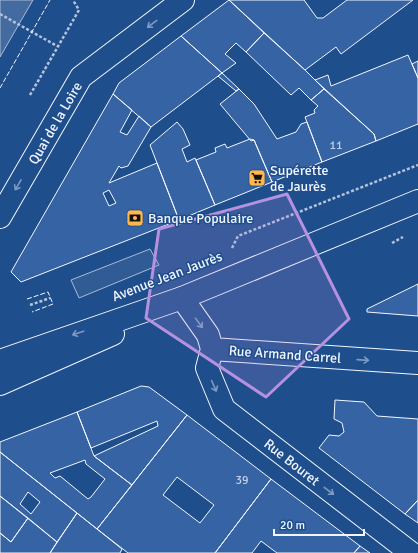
<svg xmlns="http://www.w3.org/2000/svg" width="418" height="553" font-family="Signika,sans-serif">
<style>
.green{fill:#305b95;stroke:#a8bbd7}
.water{fill:#446ba0;stroke:#a8bbd7}
.building{fill:#3563a3;stroke:#f2f6ff;fill-rule:evenodd}
.lines{fill:none;stroke-linecap:round;stroke-linejoin:round}
.street-casing{stroke:#f2f6ff;stroke-width:24}
.primary-casing{stroke:#f2f6ff;stroke-width:24}
.path{stroke:#b3c4dc;stroke-width:2.5;stroke-dasharray:3 2;stroke-linecap:butt}
.street{stroke:#1f4e8c;stroke-width:22}
.primary{stroke:#1f4e8c;stroke-width:22}
.fence{stroke:#f2f6ff;stroke-width:1;stroke-dasharray:5 2;stroke-linecap:butt}
.oneway{stroke:#7e9ac0}
.marked{fill:#b691df;fill-opacity:0.2;stroke:#b691df;stroke-width:3;stroke-linejoin:round}
.labels{text-anchor:middle;stroke-width:3;stroke-linejoin:round;paint-order:stroke}
.number-label{font-size:12px;fill:#c3d1e8}
.street-label{font-size:14px;fill:#f2f6ff;stroke:#1f4e8c}
.poi-label{font-size:14px;fill:#f2f6ff;stroke:#1f4e8c;text-anchor:start}
</style>
<rect width="100%" height="100%" fill="#1f4e8c"/>
<path class="green" d="M150,249L159,265L79,298L71,280Z"/>
<path class="water" d="M0,0H33L0,57Z"/>
<path class="building" d="M229,0H304L317,18H323L347,0H413L341,54L336,47L305,70Z
M229,0L264,33L246,52L236,43L225,54L236,63L222,73L181,36Z
M264,33L305,70L324,89L311,100L299,88L291,95L246,52Z
M181,36L222,73L151,127L113,94L119,83Z
M408,55L418,78V124L376,141L374,134L315,80L328,75L331,86Z
M418,61V78L412,64Z
M222,73L239,89L236,91L218,76Z
M239,89L254,104L277,139L296,132L301,124L307,122L322,162L272,182L254,140L251,141L220,104Z
M324,89L374,134L376,141L322,162L305,117L315,113L314,110L318,106L311,100Z
M113,94L132,110L120,132L127,135L139,116L151,127L128,166L121,168L119,166L109,183L157,163L179,220L21,282L11,272ZM109,190L116,203L109,206L103,193Z
M177,122L183,129L190,145L182,149L187,162L195,158L215,205L179,220L150,145Z
M250,139L254,140L272,182L215,205L196,160L216,152L215,148L225,144L227,148Z
M418,284V316L367,312V309Z
M141,386L149,387L187,415L132,485L94,456L158,426L157,421L91,448L77,412Z
M335,400L364,402L377,416L418,419V500L405,514L319,448L329,435L339,436L344,432L342,423L334,419Z
M77,412L94,456L132,485L97,529L0,452V442ZM85,460L86,464L105,479L91,497L88,499L60,476L55,478L50,473Z
M187,415L271,479L215,553H128L97,529ZM177,477L214,505L200,523L163,495Z
M0,452L77,513L57,542L0,496ZM28,492L40,502L31,514L20,504Z
M271,479L360,546L354,553H277L261,541L252,553H215Z
M0,496L28,518L11,542L0,533Z
M418,500V523L405,514Z
M77,513L122,549L120,553H50Z
M28,518L57,542L50,553H0V533L11,542Z
M360,546L370,553H354Z"/>
<g class="lines">
<g class="street-casing">
<path id="street" d="M0,217L81,77L183,0
M182,298L208,335L212,349
M212,349L207,368L224,409L411,553
M212,349L418,363"/>
</g>
<g class="primary-casing">
<path id="primary" d="M0,361L182,298L418,201
M0,384L113,334"/>
</g>
<path class="path" d="M0,14L57,46
M30,95L79,10L73,0
M392,243L403,237
M232,248L238,236L418,165
M30,305L50,298"/>
<use href="#street" class="street"/>
<use href="#primary" class="primary"/>
<path class="fence" d="M0,88L50,0
M27,299L48,292L53,304L32,312"/>
</g>
<defs><path id="oneway-shaft" d="M-6 0H5M1.5-3L5.5 0L1.5 3" fill="none" stroke-width="1.6" stroke-linecap="round" stroke-linejoin="round"/></defs>
<g class="oneway">
<use href="#oneway-shaft" transform="translate(152 24) rotate(143)"/>
<use href="#oneway-shaft" transform="translate(18 185) rotate(120)"/>
<use href="#oneway-shaft" transform="translate(199 323) rotate(54)"/>
<use href="#oneway-shaft" transform="translate(78 333) rotate(162)"/>
<use href="#oneway-shaft" transform="translate(363 360) rotate(4)"/>
<use href="#oneway-shaft" transform="translate(214 386) rotate(66)"/>
<use href="#oneway-shaft" transform="translate(329 491) rotate(37)"/>
</g>
<path class="marked" d="M287,194L349,319L266,397L146,318L159,229Z"/>
<defs>
<g id="supermarket-square" transform="scale(0.9)"><rect x="-9" y="-9" width="18" height="18" rx="4" fill="#ffb74d" stroke="#1f4e8c"/><path d="M-6-5.5h2.5l.6 2H6L4.5 2H-2.5L-4.4-4H-6ZM-1.5 3.2a1.3 1.3 0 1 0 .1 0ZM3 3.2a1.3 1.3 0 1 0 .1 0Z" fill="#111"/></g>
<g id="bank-square" transform="scale(0.9)"><rect x="-9" y="-9" width="18" height="18" rx="4" fill="#ffb74d" stroke="#1f4e8c"/><path d="M-6-4H6V4H-6ZM0-2.3a2.3 2.3 0 1 0 0 4.6a2.3 2.3 0 1 0 0-4.6Z" fill="#111"/></g>
</defs>
<g fill-rule="evenodd">
<use href="#supermarket-square" x="257" y="178"/>
<use href="#bank-square" x="135" y="218"/>
</g>
<g class="labels">
<g class="number-label">
<text x="336" y="149">11</text>
<text x="242" y="484">39</text>
</g>
<g class="street-label">
<text transform="translate(55 123) rotate(-60)" y="5">Quai de la Loire</text>
<text transform="translate(167 276) rotate(-21)" y="5">Avenue Jean Jaurès</text>
<text transform="translate(285 354) rotate(4)" y="5">Rue Armand Carrel</text>
<text transform="translate(292 462) rotate(38)" y="5">Rue Bouret</text>
</g>
<g class="poi-label">
<text x="270" y="175">Supérette<tspan x="270" dy="16">de Jaurès</tspan></text>
<text x="148" y="223">Banque Populaire</text>
</g>
</g>
<path d="M274 529v6h90v-6" fill="none" stroke="#f2f6ff" stroke-width="2"/>
<text x="280" y="529" font-size="12" fill="#f2f6ff" stroke="#1f4e8c" stroke-width="3" paint-order="stroke">20 m</text>
</svg>
